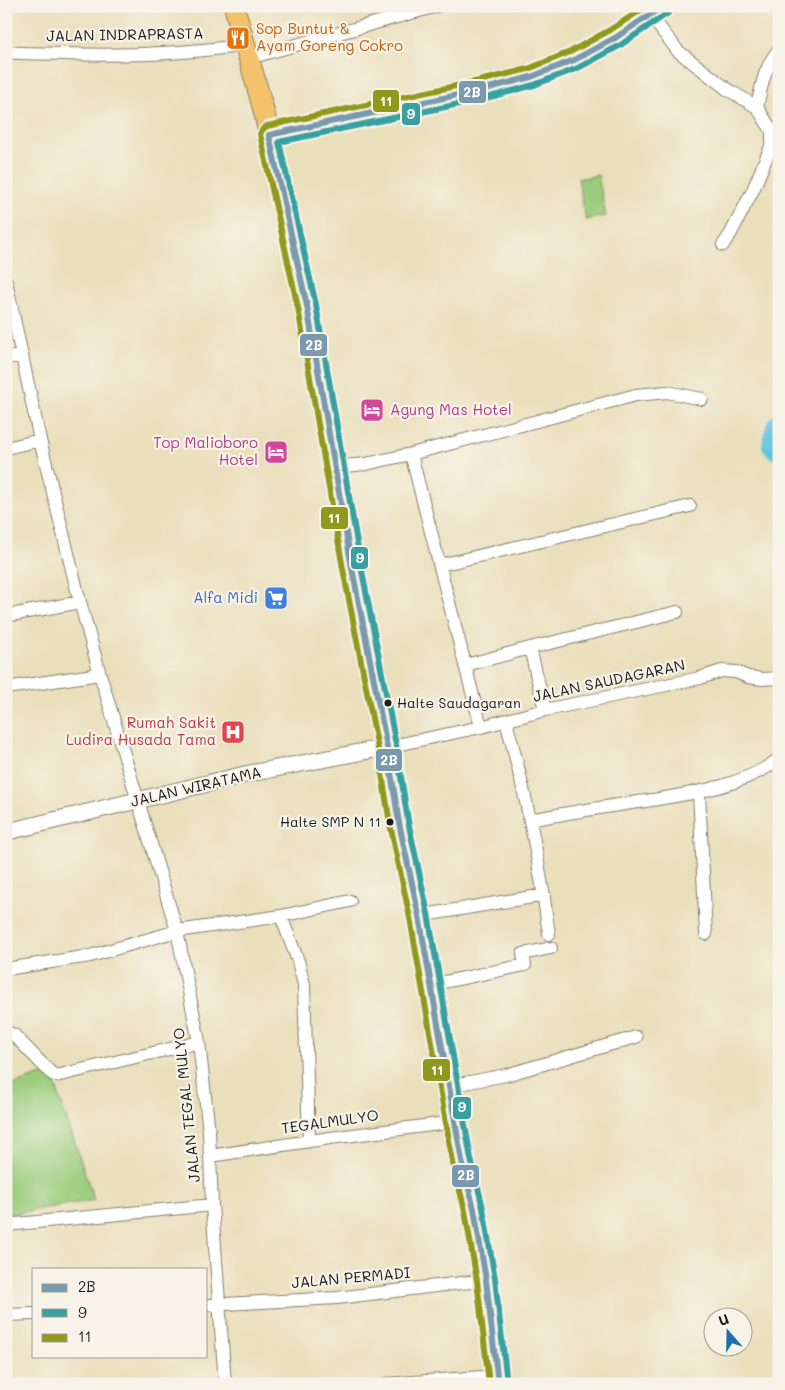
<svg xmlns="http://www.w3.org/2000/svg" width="785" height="1390" font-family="Mali,sans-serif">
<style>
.green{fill:#9acc7c;stroke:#5b744c}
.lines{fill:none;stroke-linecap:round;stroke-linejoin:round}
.river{stroke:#61c5df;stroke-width:26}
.minor-casing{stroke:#837e6c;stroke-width:14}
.tertiary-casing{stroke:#837e6c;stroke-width:18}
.secondary-casing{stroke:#837e6c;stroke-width:21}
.primary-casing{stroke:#837e6c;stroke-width:22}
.minor{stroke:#fff;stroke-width:12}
.tertiary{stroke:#fff;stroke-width:16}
.secondary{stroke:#fae7c3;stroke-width:19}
.primary{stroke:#f3c26a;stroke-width:20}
.bus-1-casing{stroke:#f7f3e8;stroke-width:10}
.bus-2-casing{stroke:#f7f3e8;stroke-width:10}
.bus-3-casing{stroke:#f7f3e8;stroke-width:10}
.bus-1{stroke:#7999ad;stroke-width:6}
.bus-2{stroke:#39a0a0;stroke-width:6}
.bus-3{stroke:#90991b;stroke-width:6}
.bus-dot{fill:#1c1c1c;stroke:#f7f3e8;stroke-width:2}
.labels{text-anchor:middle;stroke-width:4.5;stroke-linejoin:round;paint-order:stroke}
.bus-label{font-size:14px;fill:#1c1c1c;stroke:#f7f3e8;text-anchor:start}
.food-label{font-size:15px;fill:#c56008;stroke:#f7f3e8;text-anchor:start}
.street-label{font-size:15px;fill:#1c1c1c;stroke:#f7f3e8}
.hotel-label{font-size:15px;fill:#b23c85;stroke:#f7f3e8;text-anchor:start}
.shop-label{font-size:15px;fill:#366cbe;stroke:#f7f3e8;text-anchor:end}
.health-label{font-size:15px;fill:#be3a42;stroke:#f7f3e8;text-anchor:end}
.line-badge{stroke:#f7f3e8;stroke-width:2}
.badge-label{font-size:14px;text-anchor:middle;font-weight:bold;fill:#fff}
</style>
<rect width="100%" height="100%" fill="#f7f3e8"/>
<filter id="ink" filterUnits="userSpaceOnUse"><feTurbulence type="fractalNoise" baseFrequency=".02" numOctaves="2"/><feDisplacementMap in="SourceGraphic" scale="10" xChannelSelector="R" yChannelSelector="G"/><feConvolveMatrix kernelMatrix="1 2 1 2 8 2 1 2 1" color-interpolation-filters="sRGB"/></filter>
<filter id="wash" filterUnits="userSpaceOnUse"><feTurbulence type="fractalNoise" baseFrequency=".0096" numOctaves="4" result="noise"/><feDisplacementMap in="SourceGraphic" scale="20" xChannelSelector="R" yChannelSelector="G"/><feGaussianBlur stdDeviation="1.12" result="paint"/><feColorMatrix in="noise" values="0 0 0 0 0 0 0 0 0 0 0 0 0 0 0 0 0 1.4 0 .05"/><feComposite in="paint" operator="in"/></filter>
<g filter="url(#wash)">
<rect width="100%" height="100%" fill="#eadfbb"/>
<path class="green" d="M598,175L606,216L586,220L578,179Z
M51,1072L94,1200L6,1215V1087Z"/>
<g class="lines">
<path class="river" d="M779,427L775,444L779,448"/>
</g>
</g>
<g filter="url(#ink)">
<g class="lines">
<g class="minor-casing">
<path id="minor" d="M647,9L650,15L678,51L727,89L757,107L772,131V144L753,190L730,235L723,245
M6,52C25,54 45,53 64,54C125,56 185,54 245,45
M249,58L437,6
M757,107C762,84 764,68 779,49
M6,281L40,440L80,602L100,674L177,931L199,1042L209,1132L212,1205L225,1384
M6,358L22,355
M6,448L40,440
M411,454L481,727
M334,467L366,464L411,454L636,395L667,392L702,399
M440,565L690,506
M6,616L80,602
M466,665L530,648
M6,688L100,674
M545,710L530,648L677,612
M506,721C525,790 540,862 549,934
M387,747L481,727L545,710L700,678L722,671L736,672L748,677L762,679L779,678
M699,793L706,934
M530,820C570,812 611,806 652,800C694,793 744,786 779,759
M281,916L298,961L304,985L309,1141
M419,916L544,895
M6,969L90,956L177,931L281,916L350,901
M430,985L525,965L523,954L551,948
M6,1032L14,1035L51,1073L56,1076L199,1042
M449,1086L506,1075L636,1037
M210,1156L330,1138L455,1122
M6,1225L212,1205
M206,1305L337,1298L486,1280
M6,1315L34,1314
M386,1384L497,1376"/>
</g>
<g class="tertiary-casing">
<path id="tertiary" d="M6,832L247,774L387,747"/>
</g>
<g class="secondary-casing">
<path id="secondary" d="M269,135L481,90L531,77L574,60L615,38L663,6"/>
</g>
<g class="primary-casing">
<path id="primary" d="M234,6L263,108L307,306L352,568L387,747L399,823L419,916L462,1161L474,1209L486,1280L498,1384"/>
</g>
<use href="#minor" class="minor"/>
<use href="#tertiary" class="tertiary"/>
<use href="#secondary" class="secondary"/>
<use href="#primary" class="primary"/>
<g class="bus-1-casing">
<path id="bus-1" d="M498,1384L486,1280L474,1209L462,1161L419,916L399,823L387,747L352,568L307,306L269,135L481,90L531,77L574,60L615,38L663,6"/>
</g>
<g class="bus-2-casing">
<path id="bus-2" d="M507,1383L495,1279L483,1208L471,1159L428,914L408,821L396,745L361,566L316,305L279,142L483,99L534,85L578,68L619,46L668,13"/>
</g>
<g class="bus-3-casing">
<path id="bus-3" d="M489,1384L477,1281L465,1211L453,1163L410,918L390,824L378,749L343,569L298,308L260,134L263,129L267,126L479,81L528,69L570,52L610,30L647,6"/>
</g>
<use href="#bus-1" class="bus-1"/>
<use href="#bus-2" class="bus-2"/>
<use href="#bus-3" class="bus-3"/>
</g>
</g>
<defs>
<g id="restaurant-square" transform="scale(1.25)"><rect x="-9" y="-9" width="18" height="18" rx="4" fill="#e8710a" stroke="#f7f3e8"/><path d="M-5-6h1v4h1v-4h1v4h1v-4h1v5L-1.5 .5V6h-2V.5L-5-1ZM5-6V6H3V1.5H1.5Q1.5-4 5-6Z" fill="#fff"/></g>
<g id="hotel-square" transform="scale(1.25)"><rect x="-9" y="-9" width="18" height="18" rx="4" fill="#d1479c" stroke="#f7f3e8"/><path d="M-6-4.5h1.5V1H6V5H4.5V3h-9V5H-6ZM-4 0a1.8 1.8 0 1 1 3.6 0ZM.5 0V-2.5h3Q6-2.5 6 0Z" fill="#fff"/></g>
<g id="supermarket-square" transform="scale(1.25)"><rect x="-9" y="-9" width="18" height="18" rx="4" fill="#3f7fe0" stroke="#f7f3e8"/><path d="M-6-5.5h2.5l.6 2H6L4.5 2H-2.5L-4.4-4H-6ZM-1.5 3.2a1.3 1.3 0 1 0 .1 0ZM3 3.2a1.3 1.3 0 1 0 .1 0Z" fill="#fff"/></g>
<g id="hospital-square" transform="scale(1.25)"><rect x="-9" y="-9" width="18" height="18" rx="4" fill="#e0444e" stroke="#f7f3e8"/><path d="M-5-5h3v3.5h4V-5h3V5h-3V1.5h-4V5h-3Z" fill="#fff"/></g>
</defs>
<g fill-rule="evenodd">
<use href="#restaurant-square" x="238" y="38"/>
<use href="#hotel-square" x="372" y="410"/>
<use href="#hotel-square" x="276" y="452"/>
<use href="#supermarket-square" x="276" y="598"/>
<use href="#hospital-square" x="233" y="732"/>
</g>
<g class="bus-dot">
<circle cx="388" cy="703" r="4.5"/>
<circle cx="390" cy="822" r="4.5"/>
</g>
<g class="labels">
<g class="bus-label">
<text x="397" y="708">Halte Saudagaran</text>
<text x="381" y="827" text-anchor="end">Halte SMP N 11</text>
</g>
<g class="food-label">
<text x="256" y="34">Sop Buntut &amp;<tspan x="256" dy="17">Ayam Goreng Cokro</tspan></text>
</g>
<g class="street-label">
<text transform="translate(125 35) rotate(-1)" y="5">JALAN INDRAPRASTA</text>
<text transform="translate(609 681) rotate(-12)" y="5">JALAN SAUDAGARAN</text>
<text transform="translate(196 787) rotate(-13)" y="5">JALAN WIRATAMA</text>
<text transform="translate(187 1105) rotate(-96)" y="5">JALAN TEGAL MULYO</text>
<text transform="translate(330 1122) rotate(-8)" y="5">TEGALMULYO</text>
<text transform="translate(351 1278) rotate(-5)" y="5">JALAN PERMADI</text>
</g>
<g class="hotel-label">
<text x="390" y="415">Agung Mas Hotel</text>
<text x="258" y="448" text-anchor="end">Top Malioboro<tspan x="258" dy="17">Hotel</tspan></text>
</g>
<g class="shop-label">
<text x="258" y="603">Alfa Midi</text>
</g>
<g class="health-label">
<text x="216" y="728">Rumah Sakit<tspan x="216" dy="17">Ludira Husada Tama</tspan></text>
</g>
</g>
<g class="line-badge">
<rect x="458" y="80" width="29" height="24" rx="5" fill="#7999ad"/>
<rect x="372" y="89" width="28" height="24" rx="5" fill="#90991b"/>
<rect x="401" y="102" width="20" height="24" rx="5" fill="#39a0a0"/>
<rect x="299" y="333" width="29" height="24" rx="5" fill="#7999ad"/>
<rect x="320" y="506" width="29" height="24" rx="5" fill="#90991b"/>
<rect x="350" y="546" width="19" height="24" rx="5" fill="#39a0a0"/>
<rect x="375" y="748" width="28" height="24" rx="5" fill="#7999ad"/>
<rect x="422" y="1058" width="29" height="24" rx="5" fill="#90991b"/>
<rect x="452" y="1096" width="20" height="24" rx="5" fill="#39a0a0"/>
<rect x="451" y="1164" width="29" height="24" rx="5" fill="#7999ad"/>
</g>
<g class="badge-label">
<text x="472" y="97">2B</text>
<text x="386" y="106">11</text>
<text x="411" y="119">9</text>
<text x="314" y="350">2B</text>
<text x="334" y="523">11</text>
<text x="360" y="563">9</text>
<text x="389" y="765">2B</text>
<text x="437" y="1075">11</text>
<text x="462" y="1112">9</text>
<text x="466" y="1180">2B</text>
</g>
<rect width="785" height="1390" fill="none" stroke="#f7f3e8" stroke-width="25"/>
<rect x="32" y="1268" width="175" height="90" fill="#f7f3e8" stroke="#9f9d96"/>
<rect x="42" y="1284" width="25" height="8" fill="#7999ad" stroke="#9f9d96"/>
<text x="78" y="1292" font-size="15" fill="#1c1c1c">2B</text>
<rect x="42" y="1309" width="25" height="8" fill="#39a0a0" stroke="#9f9d96"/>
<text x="78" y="1318" font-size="15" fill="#1c1c1c">9</text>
<rect x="42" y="1334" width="25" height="8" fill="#90991b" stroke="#9f9d96"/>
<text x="78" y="1342" font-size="15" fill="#1c1c1c">11</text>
<g transform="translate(728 1332) rotate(340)"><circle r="24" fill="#f7f3e8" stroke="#9f9d96"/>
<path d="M0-4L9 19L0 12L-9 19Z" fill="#1f6fb2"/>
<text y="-8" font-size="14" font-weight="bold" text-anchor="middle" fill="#1c1c1c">U</text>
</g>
</svg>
